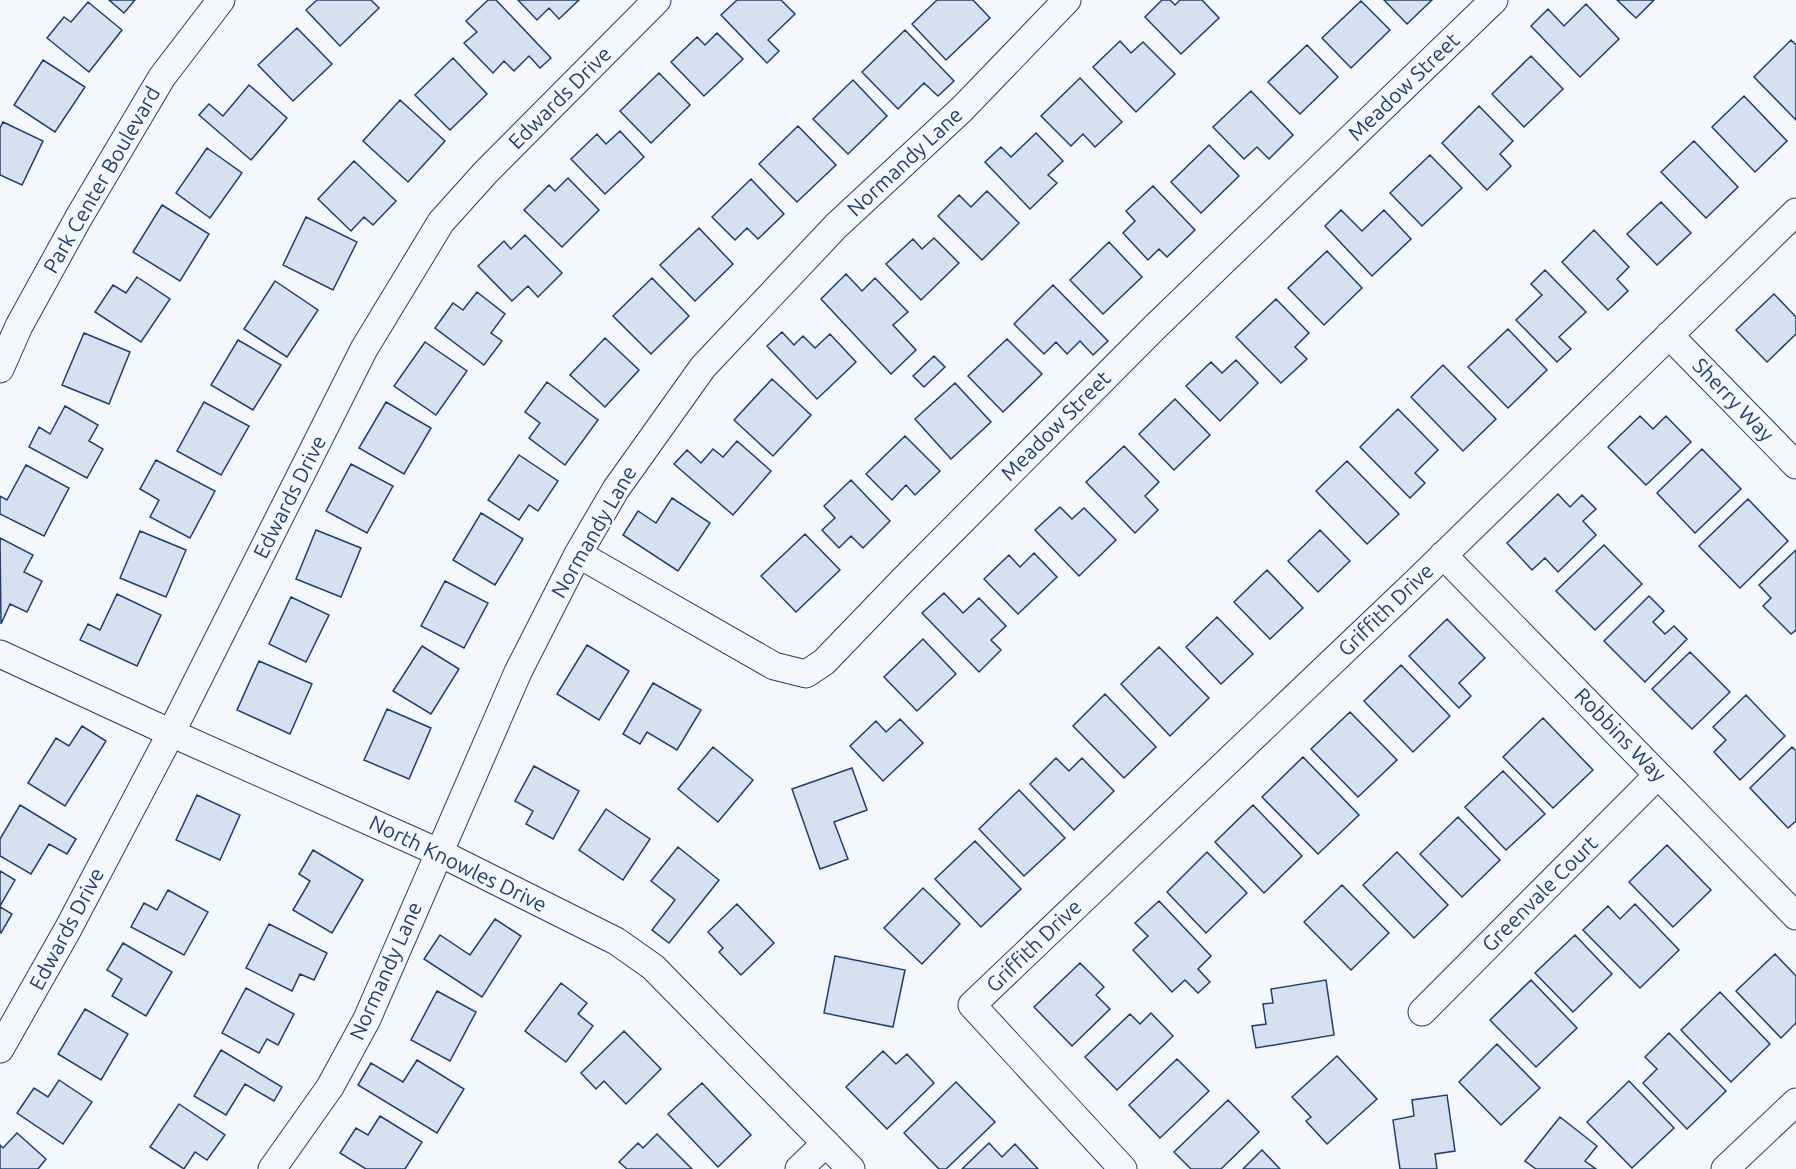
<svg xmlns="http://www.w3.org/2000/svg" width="1796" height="1169" font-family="Ubuntu,sans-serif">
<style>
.building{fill:#d5e0f0;stroke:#1d3f73;stroke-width:1.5}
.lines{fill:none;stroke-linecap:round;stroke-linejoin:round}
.minor-casing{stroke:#1d3f73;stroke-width:29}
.minor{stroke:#f4f7fb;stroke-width:27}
.labels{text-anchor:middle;stroke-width:4.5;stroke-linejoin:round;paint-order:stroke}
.street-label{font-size:21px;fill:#1d3f73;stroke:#f4f7fb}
</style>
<rect width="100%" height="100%" fill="#f4f7fb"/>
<path class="building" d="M109,0H135L124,13Z
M317,0H371L379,8L340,46L306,10Z
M488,0H496L551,58L540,68L529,56L514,71L504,61L493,73L464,43L477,32L466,21Z
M518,0H579L559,19L549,8L537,20Z
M737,0H781L795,14L768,40L779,51L767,63L721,15Z
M937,0H973L990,18L946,60L912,24Z
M1162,0H1170L1175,5L1180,0H1202L1219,18L1181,54L1145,17Z
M1384,0H1432L1407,24Z
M1617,0H1654L1636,18Z
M1361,1L1390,30L1351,68L1322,38Z
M88,2L122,30L89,72L47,38L64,17L71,22Z
M1586,4L1619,39L1580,77L1531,26L1548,9L1564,26Z
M297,28L332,64L293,101L258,65Z
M905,30L954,81L938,96L924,83L898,109L862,72Z
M717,33L743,59L704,96L671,62L697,37L705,45Z
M1791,40L1796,45V120L1754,77Z
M1120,41L1131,53L1143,42L1175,74L1136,112L1093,67Z
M1307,45L1338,77L1300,114L1268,82Z
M1531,56L1563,89L1524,127L1492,94Z
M453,58L487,94L450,130L415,95Z
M43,60L85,87L55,132L14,105Z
M659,73L690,105L651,143L620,111Z
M1080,78L1122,122L1095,147L1083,134L1071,146L1041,116Z
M853,80L887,116L848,154L813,119Z
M249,85L287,118L251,160L199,115L209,104L223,116Z
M1251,91L1293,135L1269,159L1257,147L1244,159L1213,127Z
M1744,96L1787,141L1755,172L1712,127Z
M400,100L445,141L408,182L363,141Z
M1479,106L1513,141L1500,154L1511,166L1487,190L1442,143Z
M3,122L43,141L22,185L0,175V128Z
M798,126L836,165L797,202L759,164Z
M620,131L644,157L605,194L571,159L597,134L606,144Z
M1036,133L1063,161L1048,175L1057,183L1030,209L985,162L1001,147L1011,157Z
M1694,141L1738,187L1706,218L1661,172Z
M1209,145L1239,176L1201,213L1171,182Z
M207,148L242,173L210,218L176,193Z
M1430,155L1462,188L1422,226L1390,193Z
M354,161L396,201L373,225L364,217L351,231L318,199Z
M568,178L599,210L562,247L524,210L549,185L555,191Z
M751,179L784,214L758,239L747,228L735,240L712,217Z
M1153,186L1195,230L1167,257L1159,249L1148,260L1123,233L1135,221L1126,211Z
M987,191L1019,223L982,260L938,216L959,195L971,207Z
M1661,202L1691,233L1657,265L1627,234Z
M162,205L209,234L180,281L133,252Z
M1341,210L1362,231L1384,210L1411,239L1372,276L1325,226Z
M306,217L357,242L333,290L283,265Z
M699,228L733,264L695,301L660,265Z
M1594,230L1629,267L1617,279L1628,291L1608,310L1562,262Z
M525,235L562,273L538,297L528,286L512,301L478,266L504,241L511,249Z
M934,238L959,263L921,300L886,264L913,239L922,249Z
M1109,242L1142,277L1103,314L1070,280Z
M1327,251L1362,288L1324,325L1288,288Z
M1545,270L1586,312L1559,337L1571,349L1557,362L1516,320L1542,295L1531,284Z
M846,274L862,291L875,278L908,312L893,325L916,350L891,374L821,299Z
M137,277L170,299L141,342L95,312L113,285L126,293Z
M652,278L689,316L651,354L613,316Z
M275,281L318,310L287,357L244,329Z
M1053,285L1108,341L1093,355L1080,341L1067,354L1056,342L1044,354L1014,324Z
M477,292L505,314L491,333L502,341L484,365L435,328L453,303L463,310Z
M1774,294L1796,317V334L1767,362L1736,330Z
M1276,299L1309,333L1295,347L1307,359L1281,383L1236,337Z
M1508,329L1547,370L1508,408L1468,367Z
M782,332L794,345L803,336L815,348L830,334L856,362L817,399L767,346Z
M84,333L130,352L109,404L62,385Z
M605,338L639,370L605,407L570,375Z
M1007,339L1042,374L1003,412L968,376Z
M238,340L281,365L253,410L211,385Z
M425,342L467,371L436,415L394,386Z
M934,356L945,367L924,387L913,376Z
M1236,360L1258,383L1220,421L1186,386L1211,362L1222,373Z
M1443,365L1496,419L1463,451L1411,397Z
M772,379L811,415L773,456L734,420Z
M547,382L598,420L565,465L529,438L540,423L525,412Z
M955,383L991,422L951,459L915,419Z
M1175,399L1210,435L1174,470L1139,434Z
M204,402L249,426L221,475L177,451Z
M386,402L431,428L404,474L359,448Z
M65,406L98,425L89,441L103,449L87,478L29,447L39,427L50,434Z
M1398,409L1438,450L1415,473L1425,483L1410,498L1360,447Z
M1640,416L1653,429L1666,416L1691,442L1646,485L1608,447Z
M905,436L940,471L915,495L906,485L892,500L866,474Z
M737,441L771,471L733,515L674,464L687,450L701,463L713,449L723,457Z
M1124,446L1159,482L1145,496L1158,510L1135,533L1086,482Z
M1702,449L1741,489L1695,533L1657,493Z
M519,455L558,481L538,511L529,505L519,520L488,500Z
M156,460L215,491L190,538L150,517L159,500L140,489Z
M1347,461L1399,514L1367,544L1316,491Z
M351,464L393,486L367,533L326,511Z
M26,465L69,488L44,536L0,514V496L7,500Z
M851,480L890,521L863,548L851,536L839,548L822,530L835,518L824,506Z
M1558,494L1570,507L1582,495L1596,509L1583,521L1596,535L1558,572L1545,558L1532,570L1507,543Z
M672,498L710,523L678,571L623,535L638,511L656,523Z
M1748,499L1788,541L1740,588L1699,546Z
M1060,507L1072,519L1084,508L1116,540L1079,576L1035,530Z
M481,513L523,539L495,585L453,560Z
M316,530L361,548L341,597L296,579Z
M1320,530L1350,561L1318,592L1288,561Z
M140,531L186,550L166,597L120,578Z
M805,534L840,570L796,612L761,576Z
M0,538L33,555L24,572L42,581L27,612L10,604L1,624Z
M1604,545L1642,584L1595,630L1556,591Z
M1796,550V630L1791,634L1763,606L1771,598L1759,585Z
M1034,553L1057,577L1018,614L984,579L1009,555L1020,567Z
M1267,570L1303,608L1270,639L1234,602Z
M445,581L488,603L464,648L421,626Z
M944,593L963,613L979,598L1006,626L991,640L1001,650L979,672L922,613Z
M117,594L161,615L137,666L80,640L88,624L100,630Z
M1649,596L1664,611L1653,622L1665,634L1674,626L1687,639L1645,682L1604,641Z
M291,597L329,615L306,662L269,644Z
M1217,617L1253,654L1221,684L1186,647Z
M1447,619L1485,658L1459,683L1471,696L1459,708L1409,656Z
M923,639L956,674L917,711L884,677Z
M587,645L629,671L599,720L557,694Z
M422,646L459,669L431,714L393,691Z
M1159,647L1209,698L1170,736L1121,684Z
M1690,652L1730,692L1692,729L1652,689Z
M259,661L312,684L290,734L237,710Z
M1401,665L1450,716L1413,752L1364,701Z
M653,683L701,710L677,750L647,732L640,744L623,734Z
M1105,694L1156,747L1124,778L1073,726Z
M1746,695L1785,736L1740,780L1714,752L1726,740L1713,727Z
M387,709L431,728L409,779L364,760Z
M1350,712L1397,760L1358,797L1311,749Z
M1543,718L1593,770L1553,808L1503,757Z
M900,719L923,743L883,781L850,746L876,721L886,732Z
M82,726L106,741L65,806L28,783L56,738L69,746Z
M713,747L753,780L718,822L678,789Z
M1792,747L1796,751V821L1788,828L1750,788Z
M1303,757L1359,815L1318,854L1262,797Z
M1056,758L1069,771L1082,758L1114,791L1074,830L1030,784Z
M534,766L579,791L553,839L526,824L533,811L515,801Z
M852,768L867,810L834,822L848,859L820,869L792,789Z
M1503,771L1545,814L1506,850L1465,807Z
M1019,790L1065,838L1024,876L979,829Z
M197,795L240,815L220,860L176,840Z
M20,805L76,839L67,854L49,844L31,874L0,856V839Z
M1253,805L1302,856L1264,893L1215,842Z
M606,809L650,839L623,880L579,850Z
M1458,817L1500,860L1462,897L1420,854Z
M975,841L1021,889L981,927L935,879Z
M1667,845L1711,890L1673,927L1629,882Z
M678,847L719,880L669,943L652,930L675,900L651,881Z
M313,850L363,880L332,933L293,910L310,881L299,874Z
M1207,852L1247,893L1206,933L1167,892Z
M1397,852L1448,905L1414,938L1363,885Z
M0,871L15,880L0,906Z
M1342,885L1389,933L1351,970L1304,922Z
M923,888L960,924L922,964L884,928Z
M168,890L208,912L184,955L131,927L144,903L157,910Z
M1159,901L1211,956L1198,969L1210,982L1198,993L1185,980L1172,992L1133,950L1148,936L1135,923Z
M737,904L774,943L741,975L719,952L723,948L708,932Z
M1635,904L1679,950L1640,988L1583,930L1608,906L1620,919Z
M0,907L12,914L1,933L0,932Z
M495,919L521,936L482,997L424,959L440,935L470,955Z
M269,924L327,953L314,980L300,974L292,991L246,968Z
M1575,935L1612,974L1573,1012L1535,973Z
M123,943L172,972L146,1016L112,996L122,979L107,970Z
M1775,954L1796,976V1023L1781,1038L1736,991Z
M835,956L905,970L893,1027L824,1013Z
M1080,963L1104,987L1096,995L1110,1009L1072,1046L1034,1007Z
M1326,980L1334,1035L1256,1048L1252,1026L1266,1024L1263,1004L1273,1003L1271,989Z
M1531,980L1577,1028L1536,1067L1490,1020Z
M561,983L587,1003L578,1014L593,1026L566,1062L525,1031Z
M246,988L294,1014L278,1045L267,1039L259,1053L222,1033Z
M437,991L476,1012L450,1061L411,1040Z
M1720,992L1770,1044L1731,1082L1681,1030Z
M85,1009L128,1034L101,1080L58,1054Z
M1151,1013L1173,1036L1117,1090L1085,1057L1130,1014L1140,1024Z
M624,1031L661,1069L626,1104L604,1081L596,1089L581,1073Z
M1669,1033L1726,1091L1687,1129L1643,1083L1657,1069L1645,1057Z
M1497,1044L1540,1088L1501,1125L1459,1082Z
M221,1050L282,1087L274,1101L245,1084L226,1115L194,1096Z
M883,1051L896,1064L907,1054L934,1083L887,1129L846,1087Z
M1337,1056L1377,1099L1327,1144L1306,1121L1311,1117L1292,1097Z
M1177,1059L1209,1091L1160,1138L1129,1105Z
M417,1060L464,1089L437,1133L358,1085L371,1063L403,1082Z
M59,1080L92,1102L63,1144L17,1113L34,1088L48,1097Z
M1629,1081L1674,1128L1632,1168L1587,1122Z
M956,1082L995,1122L946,1169H939L904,1133Z
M702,1083L751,1135L718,1167L668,1114Z
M1447,1095L1455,1151L1435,1154L1437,1169H1400L1393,1120L1414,1116L1412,1100Z
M1228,1100L1259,1132L1221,1169H1191L1174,1152Z
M179,1104L225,1135L207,1160L195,1152L184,1169L150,1147Z
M380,1116L422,1142L405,1169H366L340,1153L356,1128L368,1135Z
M1560,1117L1597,1146L1585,1161L1596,1169H1536L1525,1161Z
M17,1133L46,1159L38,1169H0V1145L3,1148Z
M657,1134L692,1169H627L619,1162L638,1143L643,1148Z
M989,1143L1002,1157L1015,1144L1038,1169H962Z
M1262,1150L1280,1169H1243Z"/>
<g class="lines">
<g class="minor-casing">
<path id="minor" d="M1669,335L1796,465
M0,369L19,326L79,217L162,77L221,0
M578,554L774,666L806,674L824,662L904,579L1155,327L1494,0
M1443,555L1796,916
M0,654L171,733L438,852L616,941L653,967L851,1169
M1422,1012L1658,775
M0,1049L68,929L171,733L364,349L441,222L486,172L657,0
M272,1169L330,1087L367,1019L518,672L578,554L616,489L703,367L836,226L962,109L1067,0
M799,1169L826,1143
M1123,1169L972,1005L1416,582L1796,212
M1725,1169L1796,1102"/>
</g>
<use href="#minor" class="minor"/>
</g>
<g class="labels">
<g class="street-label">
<text transform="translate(1404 87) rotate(-44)" y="7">Meadow Street</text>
<text transform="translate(560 98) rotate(-45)" y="7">Edwards Drive</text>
<text transform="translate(905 162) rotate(-43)" y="7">Normandy Lane</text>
<text transform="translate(102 180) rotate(-60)" y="7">Park Center Boulevard</text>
<text transform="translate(1733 400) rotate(46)" y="7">Sherry Way</text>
<text transform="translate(1056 426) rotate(-45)" y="7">Meadow Street</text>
<text transform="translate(290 497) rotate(-63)" y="7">Edwards Drive</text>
<text transform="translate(594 532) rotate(-60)" y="7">Normandy Lane</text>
<text transform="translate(1386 610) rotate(-44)" y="7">Griffith Drive</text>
<text transform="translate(1620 735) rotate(46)" y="7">Robbins Way</text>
<text transform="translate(458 864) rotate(26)" y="7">North Knowles Drive</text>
<text transform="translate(1540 894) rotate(-45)" y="7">Greenvale Court</text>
<text transform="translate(67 929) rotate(-62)" y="7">Edwards Drive</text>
<text transform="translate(1034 946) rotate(-44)" y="7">Griffith Drive</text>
<text transform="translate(386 971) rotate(-66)" y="7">Normandy Lane</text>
</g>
</g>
</svg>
